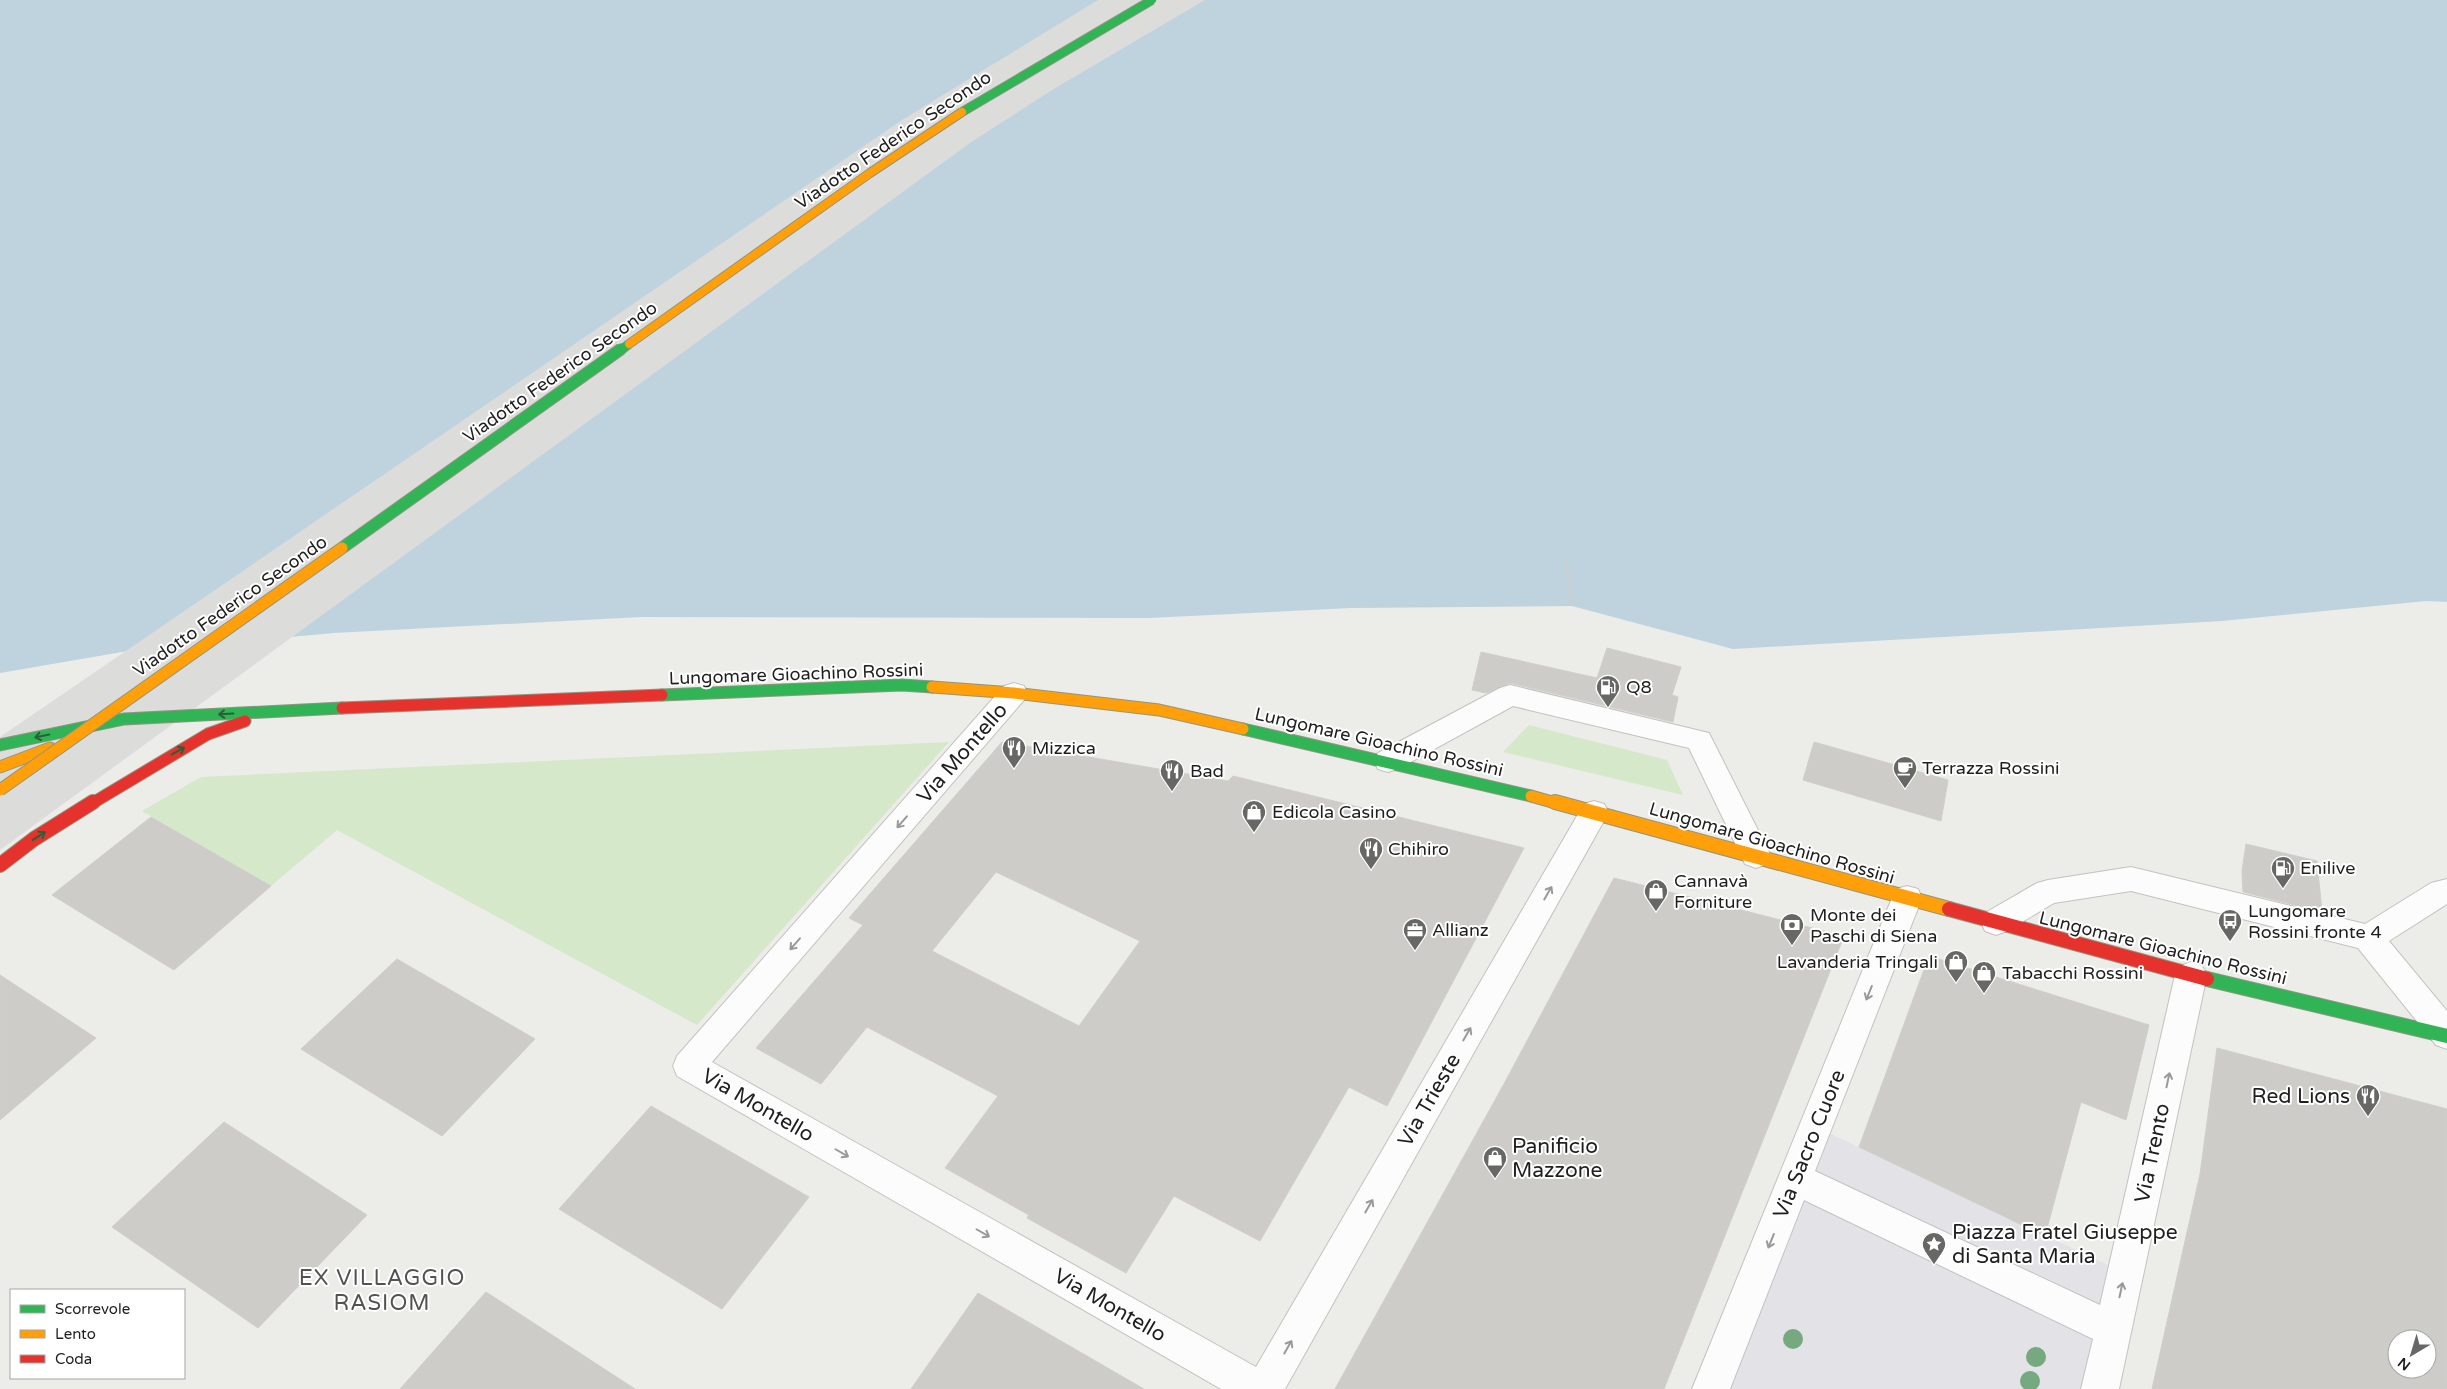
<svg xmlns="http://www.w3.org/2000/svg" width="2447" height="1389" font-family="'Varela Round',sans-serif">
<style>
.grass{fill:#d5e8c9}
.plaza{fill:#e3e2e6}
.water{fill:#bed3dd}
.pier{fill:#dcdcdb}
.building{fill:#cdccc9;stroke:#cfcec9;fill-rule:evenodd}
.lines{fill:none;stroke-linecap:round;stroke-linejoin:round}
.lane-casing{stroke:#c2c2c0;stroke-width:2}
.street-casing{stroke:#c2c2c0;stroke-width:2}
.fast-far1-casing{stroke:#919581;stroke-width:13}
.fast-casing{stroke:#919581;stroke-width:16}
.slow-far1-casing{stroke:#919581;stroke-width:13}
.slow-casing{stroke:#919581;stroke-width:16}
.jam-far1-casing{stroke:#919581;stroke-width:13}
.jam-casing{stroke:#919581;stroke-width:16}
.path{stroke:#d5cbc8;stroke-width:3;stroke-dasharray:2.5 2.5;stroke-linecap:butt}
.lane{fill:#fcfcfc;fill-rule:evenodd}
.street{fill:#fcfcfc;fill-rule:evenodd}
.fast-far1{stroke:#30b455;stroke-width:11}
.fast{stroke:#30b455;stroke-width:14}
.slow-far1{stroke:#ff9f0a;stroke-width:11}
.slow{stroke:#ff9f0a;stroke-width:14}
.jam-far1{stroke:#e5322d;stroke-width:11}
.jam{stroke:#e5322d;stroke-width:14}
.fast-bridge-far1-casing{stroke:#919581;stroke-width:10;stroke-linecap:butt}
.fast-bridge-casing{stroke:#919581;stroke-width:13;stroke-linecap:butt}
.slow-bridge-far1-casing{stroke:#919581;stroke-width:10;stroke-linecap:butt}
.slow-bridge-casing{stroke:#919581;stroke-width:13;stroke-linecap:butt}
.fast-bridge-far1{stroke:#30b455;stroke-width:8}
.fast-bridge{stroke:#30b455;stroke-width:11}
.slow-bridge-far1{stroke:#ff9f0a;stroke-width:8}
.slow-bridge{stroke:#ff9f0a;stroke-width:11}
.tree{fill:#76a980}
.oneway{stroke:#276237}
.oneway2{stroke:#999}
.labels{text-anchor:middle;stroke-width:4;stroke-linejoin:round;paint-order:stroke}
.street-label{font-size:18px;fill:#1f1f1f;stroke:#fff}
.poi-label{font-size:18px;fill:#1f1f1f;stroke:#fff;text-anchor:start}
.near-street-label{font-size:21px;fill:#1f1f1f;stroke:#fff}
.near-poi-label{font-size:21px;fill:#1f1f1f;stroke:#fff;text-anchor:start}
.near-neighbourhood-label{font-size:22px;letter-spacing:1px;fill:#525252;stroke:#fff}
</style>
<rect width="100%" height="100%" fill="#ecece8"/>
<path class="grass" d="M1529,725L1667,760L1683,795L1503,752Z
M949,742L697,1025L337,830L271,886L142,811L201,777Z"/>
<path class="plaza" d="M1816,1127L2125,1273L2100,1389H1711Z"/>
<path class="water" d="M0,0H2447V602L2426,601L2222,621L1733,649L1572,606L1351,608L1149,618L641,617L334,633L122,652L0,673Z"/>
<path class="pier" d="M1098,0H1205L1052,90L970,143L0,850V737L902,120Z"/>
<path class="building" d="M1607,648L1681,667L1672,695L1678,697L1673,722L1510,683L1486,693L1472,690L1481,652L1597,678Z
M1002,742L1228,781L1233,776L1524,848L1387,1106L1349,1087L1260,1241L1174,1196L1126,1273L1027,1218L1029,1215L945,1168L998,1096L867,1027L821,1084L756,1048L863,925L849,918ZM996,872L1140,941L1079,1026L932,951Z
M1814,742L1948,780L1941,821L1803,780Z
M151,817L271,886L174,970L52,895Z
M2246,844L2317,861L2322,912L2243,892L2242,871Z
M1614,878L1844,936L1664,1389H1335L1505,1082Z
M1929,956L2149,1025L2126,1120L2081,1102L2045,1236L1859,1147Z
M397,959L535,1039L442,1136L301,1049Z
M0,975L96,1038L0,1120Z
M2217,1048L2447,1109V1389H2152L2200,1174ZM2397,1339H2427V1369H2397Z
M651,1106L809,1197L722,1309L559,1209Z
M224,1122L367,1215L258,1328L112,1227Z
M486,1292L635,1389H400Z
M978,1293L1144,1389H911Z"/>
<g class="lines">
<g class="lane-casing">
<path id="lane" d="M1510,685L1709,733L1771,856L1767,864L1756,868L1745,864L1689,748L1513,706L1398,769L1388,772L1378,769L1374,761L1378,753L1500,688Z
M2131,867L2365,924L2431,883L2447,879V904L2389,941L2447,1011V1049L2436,1045L2358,948L2131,891L2054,903L2007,931L1996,935L1985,931L1981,922L1985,913L2037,883L2048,880Z"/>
</g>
<g class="street-casing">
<path id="street" d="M1014,683L1024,686L1028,693L1024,700L712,1062L1256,1367L1584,804L1594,801L1604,804L1609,812L1285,1389H1221L677,1076L673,1066L677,1056L1004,686Z
M1907,886L1918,889L1922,898L1815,1171L2100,1305L2175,975L2180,966L2191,962L2202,966L2207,975L2119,1389H2081L2093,1339L1804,1200L1730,1389H1692L1892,898L1896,889Z"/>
</g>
<g class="fast-far1-casing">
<path id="fast-far1" d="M662,695L902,685L932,687
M1243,729L1531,796
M0,745L124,719L342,708"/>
</g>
<g class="fast-casing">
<path id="fast" d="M2207,979L2447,1036"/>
</g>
<g class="slow-far1-casing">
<path id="slow-far1" d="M932,687L1014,693L1159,710L1243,729
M0,767L50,748
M1531,796L1559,804"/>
</g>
<g class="slow-casing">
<path id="slow" d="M1555,802L1949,909"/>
</g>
<g class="jam-far1-casing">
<path id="jam-far1" d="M342,708L662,695
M91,804L208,734L245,721"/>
</g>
<g class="jam-casing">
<path id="jam" d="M0,865L34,839L93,802
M1949,909L2207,979"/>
</g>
<path class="path" d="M1566,562L1572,606"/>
<use href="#lane" class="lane"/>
<use href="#street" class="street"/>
<use href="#fast-far1" class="fast-far1"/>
<use href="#fast" class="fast"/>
<use href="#slow-far1" class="slow-far1"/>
<use href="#slow" class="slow"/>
<use href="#jam-far1" class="jam-far1"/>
<use href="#jam" class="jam"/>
<g class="fast-bridge-far1-casing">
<path id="fast-bridge-far1" d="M962,112L1152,0
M620,351L629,344"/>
</g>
<g class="fast-bridge-casing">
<path id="fast-bridge" d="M342,548L621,349"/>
</g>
<g class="slow-bridge-far1-casing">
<path id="slow-bridge-far1" d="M629,344L870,173L962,112"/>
</g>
<g class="slow-bridge-casing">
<path id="slow-bridge" d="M0,790L342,548"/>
</g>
<use href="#fast-bridge-far1" class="fast-bridge-far1"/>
<use href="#fast-bridge" class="fast-bridge"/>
<use href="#slow-bridge-far1" class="slow-bridge-far1"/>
<use href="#slow-bridge" class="slow-bridge"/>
</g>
<g class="tree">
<circle cx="1793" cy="1339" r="10"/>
<circle cx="2036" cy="1357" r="10"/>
<circle cx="2030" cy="1381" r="10"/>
</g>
<defs><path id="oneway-shaft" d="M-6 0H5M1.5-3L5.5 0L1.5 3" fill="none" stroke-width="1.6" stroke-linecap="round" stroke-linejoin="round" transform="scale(1.25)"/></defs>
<g class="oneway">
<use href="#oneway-shaft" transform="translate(226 714) rotate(177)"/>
<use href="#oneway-shaft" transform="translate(42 736) rotate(168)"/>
<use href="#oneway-shaft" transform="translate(178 751) rotate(-29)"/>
<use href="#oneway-shaft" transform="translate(39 836) rotate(-33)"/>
</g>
<g class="oneway2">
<use href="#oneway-shaft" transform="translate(902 822) rotate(131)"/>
<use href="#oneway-shaft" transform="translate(1548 893) rotate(-60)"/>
<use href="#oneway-shaft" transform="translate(795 944) rotate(131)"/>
<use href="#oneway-shaft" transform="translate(1869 993) rotate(112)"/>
<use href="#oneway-shaft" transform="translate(1467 1034) rotate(-60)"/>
<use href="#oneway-shaft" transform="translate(2168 1080) rotate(-78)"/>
<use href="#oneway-shaft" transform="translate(842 1153) rotate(30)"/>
<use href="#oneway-shaft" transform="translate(1369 1206) rotate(-60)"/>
<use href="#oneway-shaft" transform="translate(983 1233) rotate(30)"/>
<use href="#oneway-shaft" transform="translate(1771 1241) rotate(112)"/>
<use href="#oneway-shaft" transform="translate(2121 1290) rotate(-78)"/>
<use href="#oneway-shaft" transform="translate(1288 1347) rotate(-60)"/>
</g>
<defs>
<g id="fuel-pin" transform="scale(1.25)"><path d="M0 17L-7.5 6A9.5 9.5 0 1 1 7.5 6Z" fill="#676765" stroke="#fff"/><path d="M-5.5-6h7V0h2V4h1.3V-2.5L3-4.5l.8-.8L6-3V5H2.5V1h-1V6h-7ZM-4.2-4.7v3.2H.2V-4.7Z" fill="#fff"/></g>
<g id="restaurant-pin" transform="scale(1.25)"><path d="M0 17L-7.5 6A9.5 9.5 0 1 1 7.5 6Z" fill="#676765" stroke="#fff"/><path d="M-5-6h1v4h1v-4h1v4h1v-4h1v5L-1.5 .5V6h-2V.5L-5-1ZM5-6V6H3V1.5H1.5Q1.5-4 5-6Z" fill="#fff"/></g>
<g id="cafe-pin" transform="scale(1.25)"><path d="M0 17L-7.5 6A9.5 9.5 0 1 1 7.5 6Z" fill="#676765" stroke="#fff"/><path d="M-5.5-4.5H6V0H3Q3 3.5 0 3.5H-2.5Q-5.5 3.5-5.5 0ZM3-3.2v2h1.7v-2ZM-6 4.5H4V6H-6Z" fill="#fff"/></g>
<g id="shop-pin" transform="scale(1.25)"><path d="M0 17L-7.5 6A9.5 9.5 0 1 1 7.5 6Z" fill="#676765" stroke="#fff"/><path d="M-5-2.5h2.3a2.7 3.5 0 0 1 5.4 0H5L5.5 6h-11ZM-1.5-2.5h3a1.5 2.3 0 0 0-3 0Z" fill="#fff"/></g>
<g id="bus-pin" transform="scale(1.25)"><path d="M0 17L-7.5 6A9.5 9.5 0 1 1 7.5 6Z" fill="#676765" stroke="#fff"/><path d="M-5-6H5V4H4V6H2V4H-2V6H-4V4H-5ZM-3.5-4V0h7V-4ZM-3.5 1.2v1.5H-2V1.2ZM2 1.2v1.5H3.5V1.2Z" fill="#fff"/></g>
<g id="bank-pin" transform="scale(1.25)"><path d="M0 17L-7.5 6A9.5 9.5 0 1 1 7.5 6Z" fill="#676765" stroke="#fff"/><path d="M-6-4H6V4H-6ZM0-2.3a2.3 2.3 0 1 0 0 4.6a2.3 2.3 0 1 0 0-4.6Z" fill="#fff"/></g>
<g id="office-pin" transform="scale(1.25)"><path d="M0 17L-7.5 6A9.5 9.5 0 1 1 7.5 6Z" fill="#676765" stroke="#fff"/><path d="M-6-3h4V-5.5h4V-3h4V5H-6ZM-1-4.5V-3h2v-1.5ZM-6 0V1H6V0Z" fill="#fff"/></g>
<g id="sight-pin" transform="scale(1.25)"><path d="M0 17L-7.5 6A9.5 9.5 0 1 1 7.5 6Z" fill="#676765" stroke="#fff"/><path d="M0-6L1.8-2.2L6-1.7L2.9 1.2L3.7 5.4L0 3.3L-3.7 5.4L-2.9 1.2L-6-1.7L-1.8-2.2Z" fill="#fff"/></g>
</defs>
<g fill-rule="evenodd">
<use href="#fuel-pin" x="1608" y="687"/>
<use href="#restaurant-pin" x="1014" y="748"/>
<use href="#cafe-pin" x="1905" y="768"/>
<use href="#restaurant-pin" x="1172" y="771"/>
<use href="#shop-pin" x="1254" y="812"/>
<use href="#restaurant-pin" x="1371" y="849"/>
<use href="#fuel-pin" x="2283" y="868"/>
<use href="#shop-pin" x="1656" y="891"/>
<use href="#bus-pin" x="2230" y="921"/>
<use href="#bank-pin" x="1792" y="925"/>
<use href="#office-pin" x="1415" y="930"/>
<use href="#shop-pin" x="1956" y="962"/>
<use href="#shop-pin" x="1984" y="973"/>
<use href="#restaurant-pin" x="2368" y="1096"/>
<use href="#shop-pin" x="1495" y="1158"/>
<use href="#sight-pin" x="1934" y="1244"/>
</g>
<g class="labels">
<g class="street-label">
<text transform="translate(893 140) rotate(-34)" y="6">Viadotto Federico Secondo</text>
<text transform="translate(560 372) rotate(-35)" y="6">Viadotto Federico Secondo</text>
<text transform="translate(230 606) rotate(-35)" y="6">Viadotto Federico Secondo</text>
<text transform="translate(796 674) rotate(-2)" y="6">Lungomare Gioachino Rossini</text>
<text transform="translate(1379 742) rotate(13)" y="6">Lungomare Gioachino Rossini</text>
<text transform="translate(1772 843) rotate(16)" y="6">Lungomare Gioachino Rossini</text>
<text transform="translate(2163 948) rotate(14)" y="6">Lungomare Gioachino Rossini</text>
</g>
<g class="poi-label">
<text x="1626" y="693">Q8</text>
<text x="1032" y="754">Mizzica</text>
<text x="1922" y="774">Terrazza Rossini</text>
<text x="1190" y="777">Bad</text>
<text x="1272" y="818">Edicola Casino</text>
<text x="1388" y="855">Chihiro</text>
<text x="2300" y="874">Enilive</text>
<text x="1674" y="887">Cannavà<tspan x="1674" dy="21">Forniture</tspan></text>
<text x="2248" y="917">Lungomare<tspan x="2248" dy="21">Rossini fronte 4</tspan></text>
<text x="1810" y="921">Monte dei<tspan x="1810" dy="21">Paschi di Siena</tspan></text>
<text x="1432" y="936">Allianz</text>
<text x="1938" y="968" text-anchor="end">Lavanderia Tringali</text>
<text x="2002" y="979">Tabacchi Rossini</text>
</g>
<g class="near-street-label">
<text transform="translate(962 753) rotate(-49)" y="7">Via Montello</text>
<text transform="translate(1429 1100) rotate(-60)" y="7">Via Trieste</text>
<text transform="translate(758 1105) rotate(30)" y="7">Via Montello</text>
<text transform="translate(1809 1144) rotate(-68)" y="7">Via Sacro Cuore</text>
<text transform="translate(2152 1153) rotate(-78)" y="7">Via Trento</text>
<text transform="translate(1110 1305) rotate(30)" y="7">Via Montello</text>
</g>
<g class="near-poi-label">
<text x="2350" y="1103" text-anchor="end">Red Lions</text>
<text x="1512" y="1153">Panificio<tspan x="1512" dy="24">Mazzone</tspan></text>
<text x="1952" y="1239">Piazza Fratel Giuseppe<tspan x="1952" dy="24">di Santa Maria</tspan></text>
</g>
<g class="near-neighbourhood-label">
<text x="382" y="1285">EX VILLAGGIO<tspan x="382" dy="25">RASIOM</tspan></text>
</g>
</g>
<rect x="10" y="1289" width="175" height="90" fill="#ffffff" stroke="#a5a5a5"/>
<rect x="20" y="1305" width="25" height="8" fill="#30b455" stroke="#a5a5a5"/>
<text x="55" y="1314" font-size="15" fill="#1f1f1f">Scorrevole</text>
<rect x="20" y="1330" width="25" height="8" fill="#ff9f0a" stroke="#a5a5a5"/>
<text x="55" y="1339" font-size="15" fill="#1f1f1f">Lento</text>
<rect x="20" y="1355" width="25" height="8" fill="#e5322d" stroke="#a5a5a5"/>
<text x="55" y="1364" font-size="15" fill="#1f1f1f">Coda</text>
<g transform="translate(2412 1354) rotate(218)"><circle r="24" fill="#ffffff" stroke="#a5a5a5"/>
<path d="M0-4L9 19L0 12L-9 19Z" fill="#676765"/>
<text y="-8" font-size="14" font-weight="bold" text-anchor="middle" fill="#1f1f1f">N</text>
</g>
</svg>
